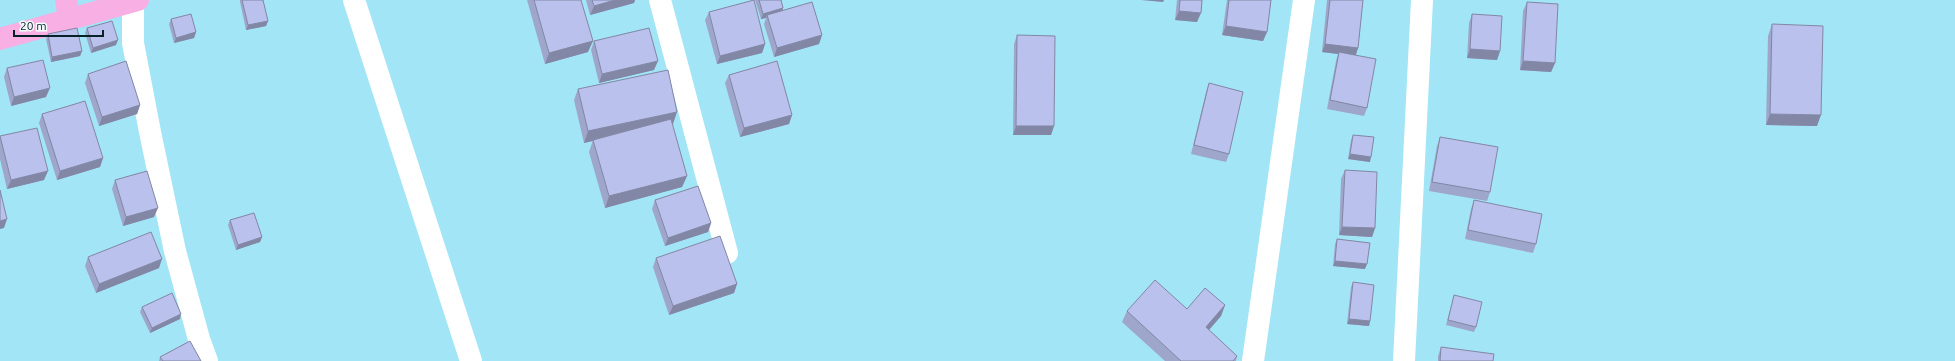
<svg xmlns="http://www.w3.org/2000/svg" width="1955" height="361" font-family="Ubuntu,sans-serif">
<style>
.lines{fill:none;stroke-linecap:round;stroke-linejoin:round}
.street{stroke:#fff;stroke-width:22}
.highway{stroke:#f8afe4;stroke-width:22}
.wall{fill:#9fa6cb}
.shaded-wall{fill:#8287a5}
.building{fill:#b9c1ec;stroke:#8287a5}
</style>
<rect width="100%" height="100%" fill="#a2e5f7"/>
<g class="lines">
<path class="street" d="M354,0L471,361
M660,0L727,253
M133,1V43L150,132L175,251L199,339L207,361
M1253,361L1304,0
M1404,361L1422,0"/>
<path class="highway" d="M66,0L69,19
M0,39L138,0"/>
</g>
<path class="wall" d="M240,0H263L268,21L266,26L246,30L240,2Z
M527,0H581L588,52L545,64Z
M586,0H635L634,3L590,15Z
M755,0H781L783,8V11L822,35L819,44L774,57L764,24L766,18L761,19Z
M1177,0H1202L1197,22L1175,20Z
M1227,0H1271L1267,32L1263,41L1222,35Z
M1327,0H1363L1358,48L1356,55L1367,108L1364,116L1327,109L1336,61L1338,54L1322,52Z
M1527,2L1555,63L1551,72L1520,70L1523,11Z
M709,12L765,44L762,53L717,64L705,20Z
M1472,14L1500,51L1497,60L1467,58L1469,23Z
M171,19L196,32L194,38L174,43L169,24Z
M1772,24L1817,126L1766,125L1768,36Z
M87,28L116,45L91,53L85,33Z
M48,34L82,51L80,56L51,62L46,39Z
M1017,35L1054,126L1051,135H1013L1014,44Z
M594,41L654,70L599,83L591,50Z
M7,68L46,97L11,106L4,77Z
M88,74L140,105L137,114L99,126L85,83Z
M729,75L792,115L789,124L740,137L725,83Z
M1209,83L1229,154L1226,162L1191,154L1206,92Z
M578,89L673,124H672L687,176L682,187L605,208L589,152L593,140L584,143L574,100Z
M42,114L103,158L100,167L57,180L39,123Z
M1353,135L1370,162L1348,159L1351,140Z
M0,136L44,180L7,189L0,159Z
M1440,137L1490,192L1487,201L1429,191L1437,146Z
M1345,170L1375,228L1372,237L1339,235L1341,179Z
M115,180L154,217L123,226L112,189Z
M655,200L711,223L708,232L665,246L652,209Z
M1474,200L1536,244L1533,253L1465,239L1471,209Z
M230,220L262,237L260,242L236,250L228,225Z
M1337,239L1365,269L1333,266L1335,244Z
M88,257L159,268L96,293L85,266Z
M656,258L737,284L734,293L669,315L653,267Z
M1353,282L1370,321L1369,326L1347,324L1351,287Z
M1454,295L1476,327L1474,332L1446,325Z
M1225,305L1221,316L1209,330L1237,356L1236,361H1165L1122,322L1127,311L1187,309Z
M142,307L180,319L150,333L140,312Z
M1441,347L1493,361H1438V356Z
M160,357L201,361H159Z"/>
<path class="shaded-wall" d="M615,0H635L634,3L590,15L594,6Z
M1141,0H1164L1163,2Z
M783,8L781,14L767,15L766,18L761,19L763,14Z
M1179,11L1201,13L1197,22L1175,20Z
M268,21L266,26L246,30L248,25Z
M1226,26L1267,32L1263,41L1222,35Z
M196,32L194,38L174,43L176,38Z
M822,35L819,44L774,57L777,48Z
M118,40L116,45L91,53L93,48Z
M593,41L588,52L545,64L549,53Z
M765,44L762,53L717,64L720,56Z
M1325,44L1358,48L1355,57L1339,52L1338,54L1322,52Z
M1470,49L1500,51L1497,60L1467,58Z
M82,51L80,56L51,62L52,57Z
M658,61L654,70L599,83L602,74Z
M1523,61L1555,63L1551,72L1520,70Z
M50,88L46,97L11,106L14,97Z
M140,105L137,114L99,126L102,117Z
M677,112L673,124L584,143L588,131Z
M1770,114L1821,115L1817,126L1766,125Z
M792,115L789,124L740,137L744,128Z
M1016,126H1054L1051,135H1013Z
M1350,154L1371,157L1370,162L1348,159Z
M103,158L100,167L57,180L60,171Z
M48,171L44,180L7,189L11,180Z
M687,176L682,187L605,208L609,196Z
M158,208L154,217L123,226L126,217Z
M7,219L4,228L0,229V221Z
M711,223L708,232L665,246L668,238Z
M1342,227L1375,228L1372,237L1339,235Z
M262,237L260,242L236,250L238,245Z
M162,259L159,268L96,293L99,284Z
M1335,261L1367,264L1365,269L1333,266Z
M737,284L734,293L669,315L673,306Z
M1225,305L1221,316L1202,338L1206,327Z
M181,314L180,319L150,333L152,328Z
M1349,319L1370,321L1369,326L1347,324Z"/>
<path class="building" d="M242,0H263L268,21L248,25Z
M534,0H581L593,41L549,53Z
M592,0H615L594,6Z
M754,0L765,44L720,56L709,12Z
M759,0H781L783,8L763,14Z
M1180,0H1202L1201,13L1179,11Z
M1229,0H1271L1267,32L1226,26Z
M1330,0H1363L1358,48L1325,44Z
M812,2L822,35L777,48L767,15Z
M1527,2L1558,4L1555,63L1523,61Z
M191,14L196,32L176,38L171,19Z
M1472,14L1502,16L1500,51L1470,49Z
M112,21L118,40L93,48L87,28Z
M1772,24L1823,26L1821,115L1770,114Z
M77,28L82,51L52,57L48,34Z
M649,28L658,61L602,74L594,41Z
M1017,35L1055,36L1054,126H1016Z
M1339,52L1376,59L1367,108L1330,100Z
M43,60L50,88L14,97L7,68Z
M126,61L140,105L102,117L88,74Z
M777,61L792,115L744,128L729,75Z
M668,70L677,112L588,131L578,89Z
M1209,83L1243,92L1229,154L1194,145Z
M85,101L103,158L60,171L42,114Z
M671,119L687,176L609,196L593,140Z
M37,128L48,171L11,180L0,136Z
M1353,135L1374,137L1371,157L1350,154Z
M1440,137L1498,147L1490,192L1432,182Z
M1345,170L1377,172L1375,228L1342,227Z
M147,171L158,208L126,217L115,180Z
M698,186L711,223L668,238L655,200Z
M0,190L7,219L0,221Z
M1474,200L1542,214L1536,244L1468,230Z
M254,213L262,237L238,245L230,220Z
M151,232L162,259L99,284L88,257Z
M720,236L737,284L673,306L656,258Z
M1337,239L1370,243L1367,264L1335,261Z
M1155,280L1187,309L1205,288L1225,305L1206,327L1237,356L1233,361H1181L1127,311Z
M1353,282L1374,285L1370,321L1349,319Z
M172,293L181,314L152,328L142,307Z
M1454,295L1482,302L1476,327L1448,320Z
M190,341L201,361H163L160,357Z
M1441,347L1494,354L1493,361H1440Z"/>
<path d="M14 30v6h89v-6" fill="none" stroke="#052229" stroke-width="2"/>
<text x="20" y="30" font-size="12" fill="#052229" stroke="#f4fbfc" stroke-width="3" paint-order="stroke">20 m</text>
</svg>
